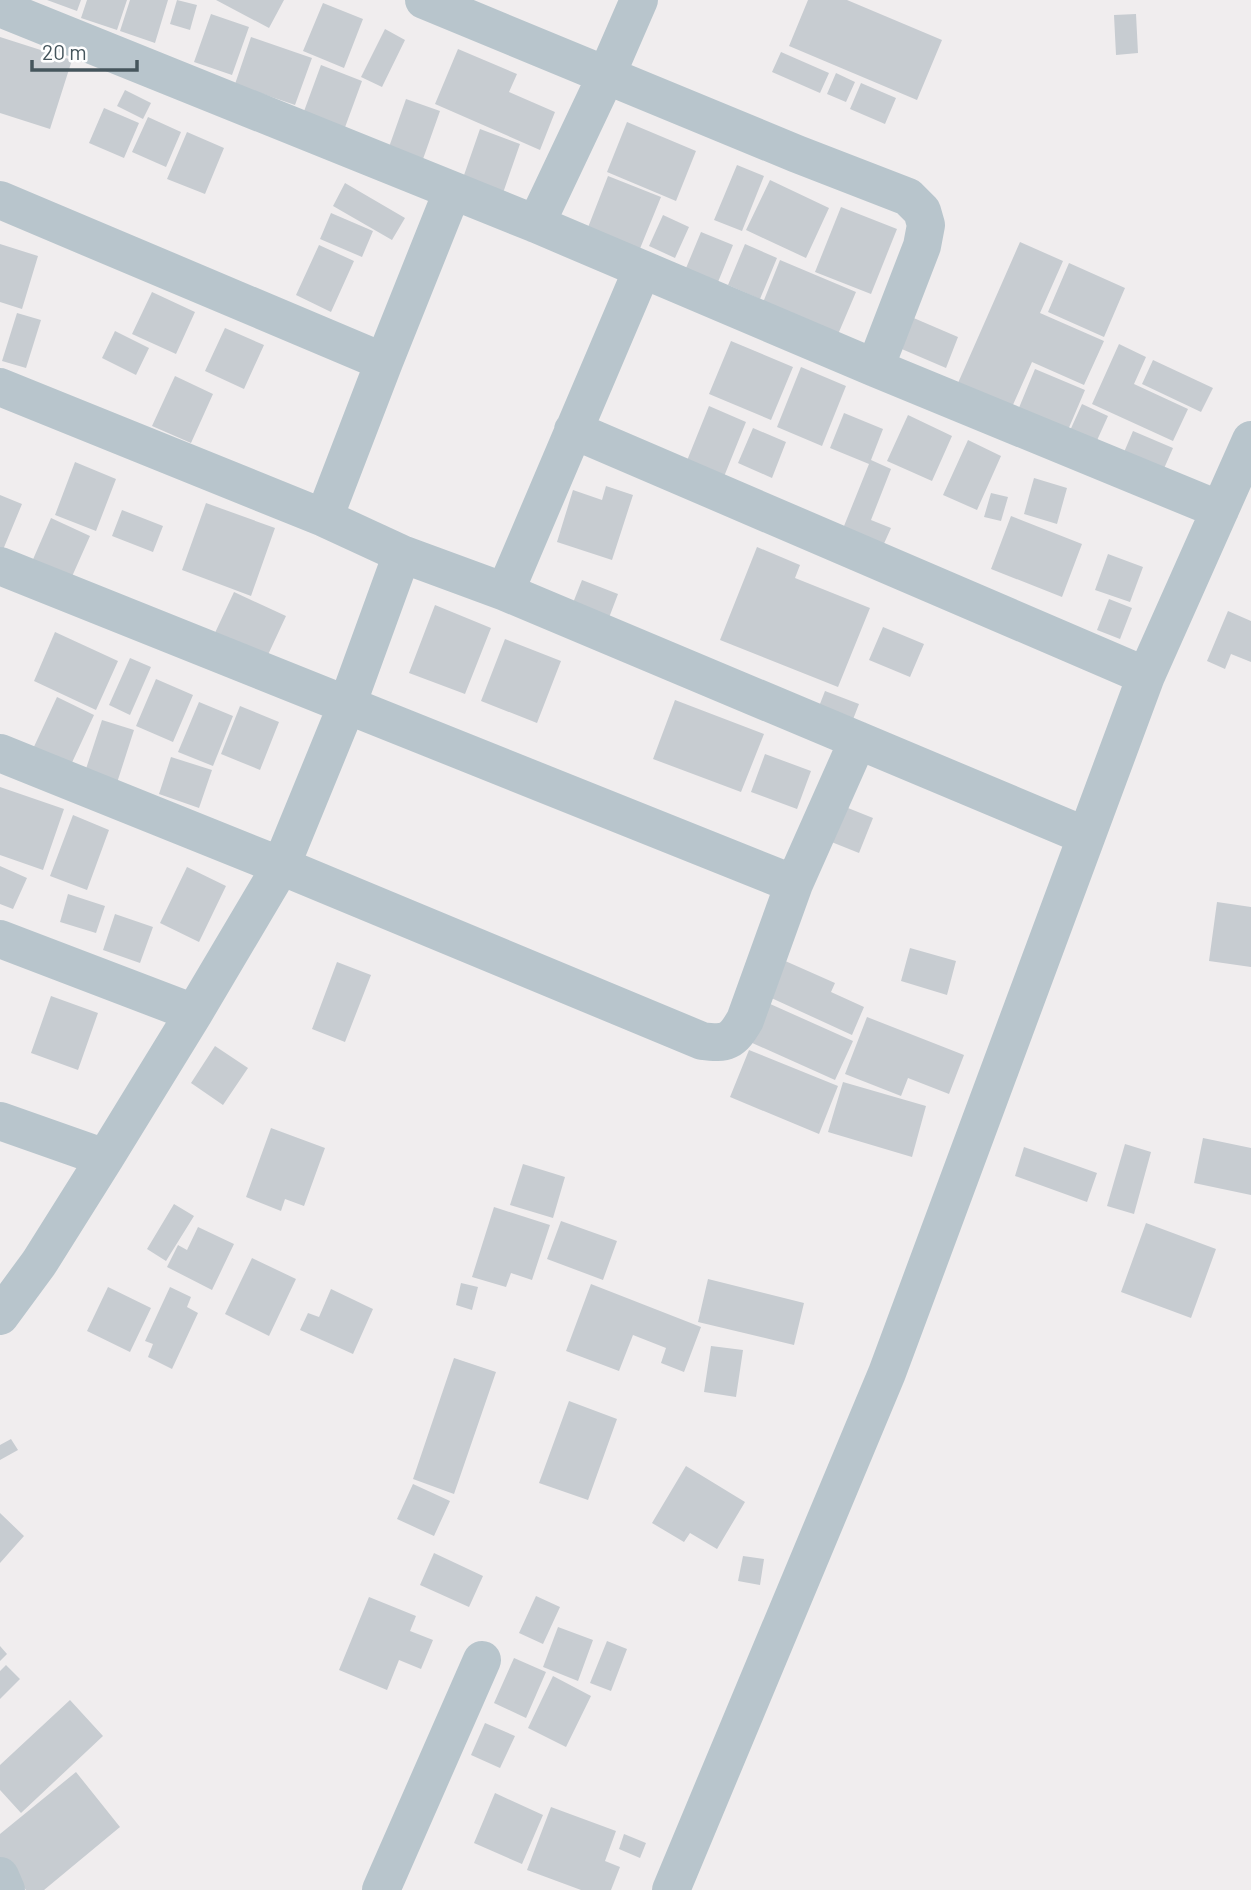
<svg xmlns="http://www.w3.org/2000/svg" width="1251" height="1890" font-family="Barlow,sans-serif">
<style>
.building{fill:#c7ccd1}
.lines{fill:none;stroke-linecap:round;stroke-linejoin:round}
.minor{stroke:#b8c5cc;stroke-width:38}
</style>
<rect width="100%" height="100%" fill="#f0edee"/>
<path class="building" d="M47,0H81L77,11Z
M87,0H127L117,30L81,18Z
M130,0H168L155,43L120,31Z
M177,0L197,5L190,30L170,24Z
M216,0H284L269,28Z
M808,0H847L942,40L917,100L789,46Z
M323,3L363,19L344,68L303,51Z
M211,14L249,27L232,75L194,62Z
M1136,14L1138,53L1116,55L1114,15Z
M385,29L405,40L382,87L361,77Z
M0,37L72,60L50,129L0,113Z
M251,37L312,58L295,105L263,94L233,90Z
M458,49L517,74L509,92L555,112L540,150L435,104Z
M781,52L829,73L820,93L772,72Z
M321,65L362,81L344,130L303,114Z
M836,73L855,82L846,102L827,94Z
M861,83L896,98L885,124L850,109Z
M125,90L151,103L143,119L117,106Z
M406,99L440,111L423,159L389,147Z
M104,108L139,123L124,158L89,143Z
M148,117L181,132L166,167L132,152Z
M627,122L696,151L676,201L607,172Z
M480,129L520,144L503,193L463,178Z
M187,132L224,148L205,194L167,179Z
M737,165L764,176L742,231L714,220Z
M608,176L661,197L639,251L587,230Z
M770,180L829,208L806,258L746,230Z
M345,183L405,218L392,240L333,206Z
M841,207L897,229L871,294L815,272Z
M331,213L373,231L362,257L320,239Z
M663,215L689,227L675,258L649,246Z
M701,232L733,245L716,287L684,273Z
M1020,242L1063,261L1040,313L1104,341L1084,385L1032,362L1012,407L958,383Z
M0,244L38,256L22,309L0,302Z
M745,244L777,258L760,299L728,285Z
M319,245L354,261L331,312L296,295Z
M780,260L856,292L836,339L758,315Z
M1069,263L1125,288L1104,337L1048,312Z
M152,292L195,312L176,354L132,334Z
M17,313L41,320L26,368L2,361Z
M909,316L958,337L946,368L897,347Z
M225,328L264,345L244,389L205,371Z
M115,331L149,348L136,375L102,358Z
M731,341L793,367L771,420L709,394Z
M1119,344L1146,357L1134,384L1188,409L1173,441L1092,404Z
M1153,360L1213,388L1201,412L1142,384Z
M801,367L846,386L822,446L777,427Z
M1035,369L1085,390L1065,437L1016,415Z
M175,376L213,394L191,443L152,426Z
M1082,404L1108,416L1094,447L1068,435Z
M709,406L746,422L721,484L684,468Z
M844,413L883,429L871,460L891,469L871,520L891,528L882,548L842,531L869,464L830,448Z
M908,415L952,436L932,481L887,461Z
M753,428L786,442L772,478L738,463Z
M1133,431L1173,448L1162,473L1122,457Z
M968,440L1001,456L977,510L943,495Z
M75,462L116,479L96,531L55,515Z
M1034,478L1067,488L1057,524L1024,514Z
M606,486L633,495L612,560L557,542L573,490L602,500Z
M991,493L1008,497L1001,521L984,517Z
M0,495L22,504L0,557Z
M206,503L275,528L251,596L182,570Z
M122,510L163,526L153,552L112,536Z
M1011,516L1082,544L1062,597L991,569Z
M51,518L90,536L70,581L31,564Z
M757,547L800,565L795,578L870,608L838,687L720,640Z
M1108,554L1143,567L1130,602L1095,590Z
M582,580L618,594L607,623L571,608Z
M234,592L286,616L266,659L214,635Z
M1109,599L1132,608L1120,639L1097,630Z
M435,605L491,628L465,694L409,673Z
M1228,611L1251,621V662L1231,654L1225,669L1207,661Z
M883,627L924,644L910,677L869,660Z
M55,632L118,661L96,710L34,681Z
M505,639L561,661L537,723L481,701Z
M130,658L151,667L130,715L109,705Z
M156,679L193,695L173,742L136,726Z
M825,691L859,704L852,722L818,709Z
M57,697L94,715L69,769L32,751Z
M675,700L764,734L741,792L653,759Z
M199,702L233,716L213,766L178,752Z
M240,706L279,722L260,770L221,754Z
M102,720L134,730L115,789L83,778Z
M765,754L811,771L797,809L751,792Z
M171,757L212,770L199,808L159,794Z
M0,787L64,809L43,870L0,855Z
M838,804L873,818L859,853L824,839Z
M73,815L109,830L87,890L50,876Z
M0,866L27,878L13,909L0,904Z
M187,867L226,886L199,942L160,923Z
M68,894L105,906L96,933L60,922Z
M1217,902L1251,907V967L1209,961Z
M115,914L153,927L140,963L103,950Z
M910,948L956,961L947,995L901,981Z
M783,960L835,983L831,992L864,1007L852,1035L767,996Z
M337,962L371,975L345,1042L312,1029Z
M51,996L98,1013L78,1070L31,1053Z
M768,1003L853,1041L835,1080L750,1042Z
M867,1017L964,1055L949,1094L908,1078L901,1096L845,1074Z
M215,1046L248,1068L223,1105L191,1083Z
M749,1050L838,1086L819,1134L730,1097Z
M843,1082L926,1106L912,1157L828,1132Z
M271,1128L325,1148L304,1206L285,1199L281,1211L246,1197Z
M1203,1138L1251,1148V1195L1194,1183Z
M1125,1144L1151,1152L1134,1214L1107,1206Z
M1024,1147L1097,1173L1087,1202L1015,1176Z
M523,1164L565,1177L553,1218L510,1205Z
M174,1204L194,1216L166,1261L147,1249Z
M494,1207L550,1225L532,1280L511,1273L506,1287L472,1277Z
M561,1221L617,1241L603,1280L547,1259Z
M1146,1223L1216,1249L1191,1318L1121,1292Z
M198,1227L234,1244L212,1290L167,1267L178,1245L187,1250Z
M252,1258L296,1279L269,1336L225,1314Z
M708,1279L804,1303L794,1345L698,1322Z
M461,1283L478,1287L472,1310L456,1305Z
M591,1284L701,1327L684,1372L661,1363L666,1348L633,1335L619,1371L566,1351Z
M108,1287L151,1308L130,1352L87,1331Z
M170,1287L191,1297L187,1307L198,1313L172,1369L148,1357L153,1344L145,1341Z
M331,1289L373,1309L353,1354L300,1330L308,1313L319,1317Z
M711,1346L743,1350L736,1397L704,1392Z
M454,1358L496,1372L454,1494L413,1479Z
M569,1401L617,1419L588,1500L539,1483Z
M11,1439L18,1450L0,1460V1445Z
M686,1466L745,1502L717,1549L690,1533L684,1542L652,1523Z
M413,1484L450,1501L434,1536L397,1519Z
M0,1513L24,1536L0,1563Z
M434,1553L483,1576L469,1607L420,1585Z
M743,1556L764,1559L760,1585L738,1581Z
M536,1596L560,1607L543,1644L519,1633Z
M369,1597L416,1616L410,1631L433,1640L421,1669L399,1660L387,1690L339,1670Z
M558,1627L593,1640L578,1681L543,1667Z
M607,1641L627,1649L611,1691L590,1683Z
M0,1646L7,1654L0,1661Z
M514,1658L546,1672L526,1718L494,1703Z
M6,1665L20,1679L0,1699V1671Z
M553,1676L591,1696L566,1747L528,1728Z
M70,1700L103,1736L21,1813L0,1790V1765Z
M485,1723L515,1736L500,1768L471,1755Z
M76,1772L120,1827L44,1890H26L0,1859V1834Z
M495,1793L543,1815L522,1864L474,1843Z
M551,1807L616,1831L605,1861L620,1867L611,1890H581L527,1870Z
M624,1834L646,1843L640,1858L619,1849Z"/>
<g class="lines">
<path class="minor" d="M424,0L797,154L908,197L922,211L926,225L922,246L875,368
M0,8L536,224L875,368L1220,510
M0,200L384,362
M536,224L606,76L639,0
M0,387L324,518L402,554L505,592L1086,836
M573,430L1146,676
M324,518L384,362L452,192
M0,566L794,884
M505,592L642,270
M0,753L281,866L702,1041C727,1044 732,1042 745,1020L794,884L858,740
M0,939L194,1013
M0,1121L105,1158
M0,1316L39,1263L105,1158L194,1013L281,866L347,705L402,554
M0,1876L6,1890
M381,1890L482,1660
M671,1890L887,1373L1146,676L1251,440"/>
</g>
<path d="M32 60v10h105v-10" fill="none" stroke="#45555c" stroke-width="3.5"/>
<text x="42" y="60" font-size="21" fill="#45555c" stroke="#ffffff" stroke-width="5" paint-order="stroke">20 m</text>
</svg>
